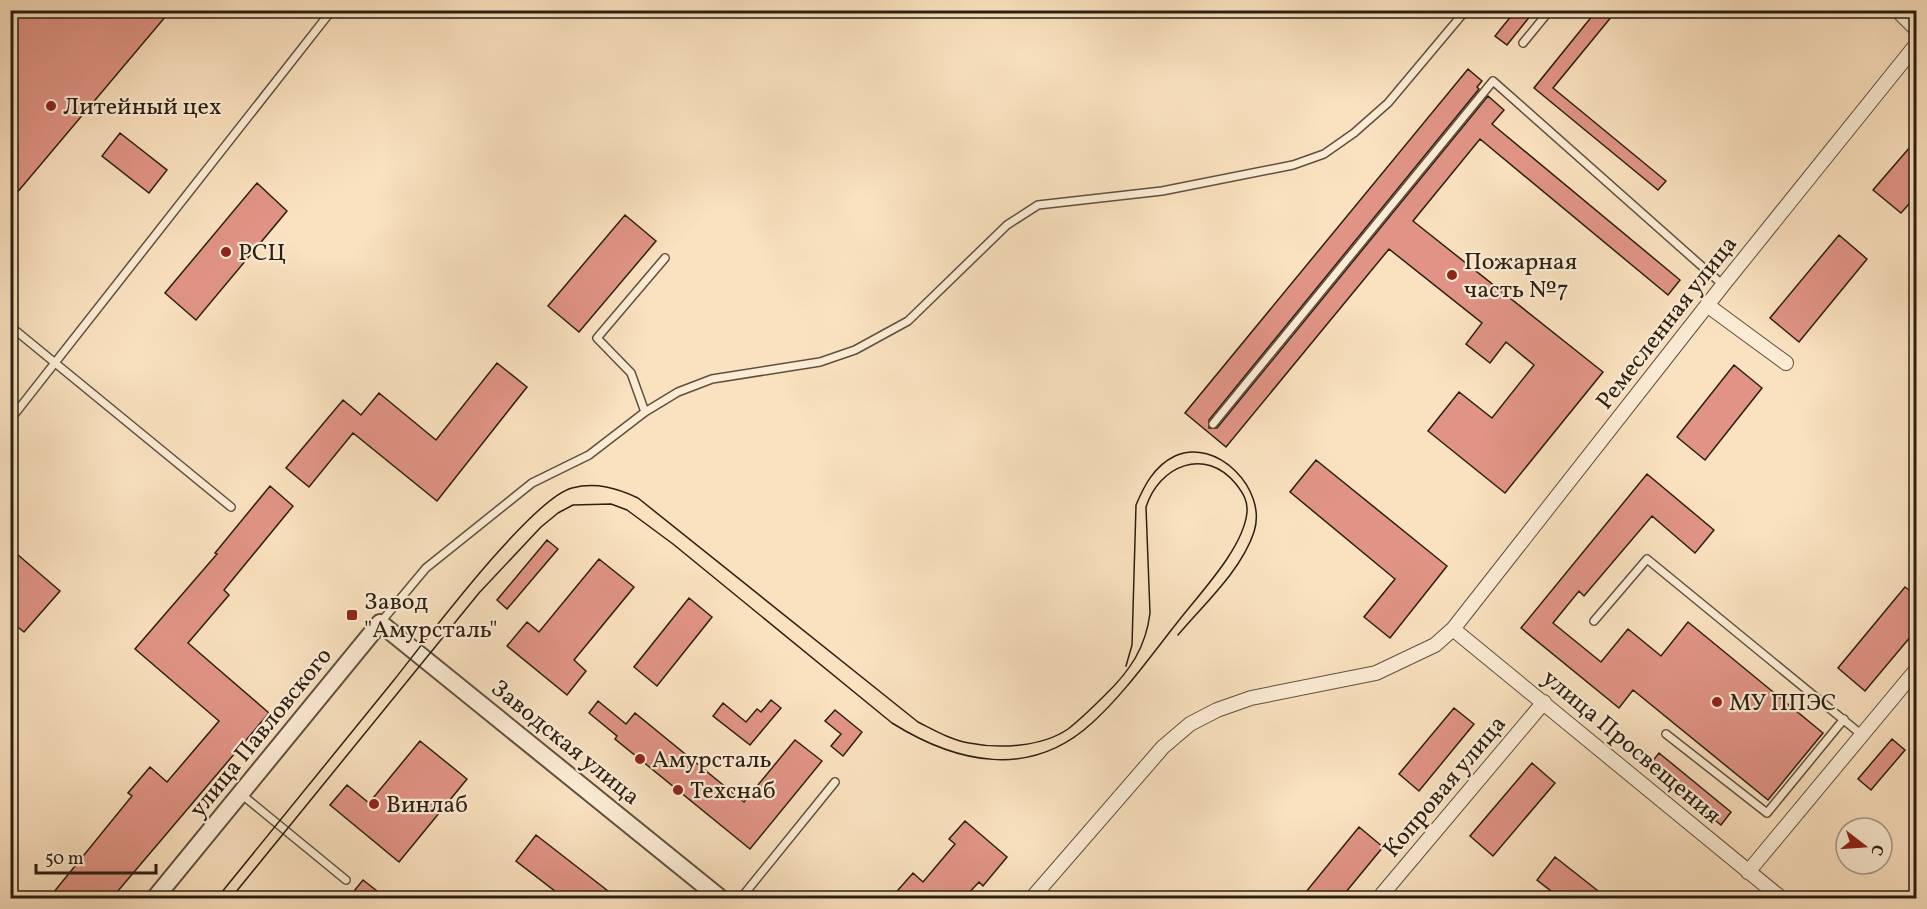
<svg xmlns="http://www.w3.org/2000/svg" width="1927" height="909" font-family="Vollkorn,serif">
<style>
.building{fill:#e19485;stroke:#2b1f13;stroke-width:1.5}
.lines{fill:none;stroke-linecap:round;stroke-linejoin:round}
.service-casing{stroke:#5f503e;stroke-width:10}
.minor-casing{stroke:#5f503e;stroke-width:16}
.tertiary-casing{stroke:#5f503e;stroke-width:20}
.service{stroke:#fcecd5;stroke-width:7}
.minor{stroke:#fcecd5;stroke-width:14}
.tertiary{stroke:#fcecd5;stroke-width:16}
.tram{stroke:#2b1f13;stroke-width:1.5}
.poi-dot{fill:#8f2418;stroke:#fcecd5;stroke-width:2}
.labels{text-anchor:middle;stroke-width:4.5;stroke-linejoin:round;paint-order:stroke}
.poi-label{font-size:24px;fill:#2b1f13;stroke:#fcecd5;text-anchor:start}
.street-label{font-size:24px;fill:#2b1f13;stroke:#fcecd5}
</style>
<rect width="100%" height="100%" fill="#fae1bf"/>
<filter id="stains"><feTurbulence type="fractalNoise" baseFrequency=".00333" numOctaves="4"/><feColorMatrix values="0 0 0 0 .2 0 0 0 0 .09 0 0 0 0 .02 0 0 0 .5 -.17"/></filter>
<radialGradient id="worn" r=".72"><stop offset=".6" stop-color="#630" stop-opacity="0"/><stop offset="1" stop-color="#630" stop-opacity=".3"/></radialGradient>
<path class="building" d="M10,10H171L10,201Z
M1516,10H1535L1507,45L1495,36Z
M1597,10H1617L1553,88L1666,181L1658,190L1534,88Z
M1468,69L1482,81L1477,87L1479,89L1209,420V428H1217L1488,96L1504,110L1492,124L1680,280L1668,295L1480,139L1413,221L1603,372L1505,493L1428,431L1459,392L1492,418L1534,365L1506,342L1490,363L1466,344L1482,323L1389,249L1226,447L1185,413Z
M120,133L167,170L149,193L102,156Z
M1917,139V195L1901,213L1873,190Z
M257,183L287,211L196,320L165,293Z
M625,215L656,241L579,332L548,306Z
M1839,235L1867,259L1799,342L1770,318Z
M497,363L527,387L437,501L353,433L309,487L286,468L343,400L361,415L379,393L436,440Z
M1734,365L1762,388L1705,460L1677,437Z
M1316,460L1447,566L1390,638L1364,617L1395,579L1290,492Z
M1647,474L1714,530L1695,553L1652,516L1584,596L1579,591L1553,623L1601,662L1628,629L1661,656L1688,622L1823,733L1768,800L1633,690L1619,708L1521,628Z
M270,486L293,506L224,590L229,595L188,643L269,713L112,898H49L132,796L128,793L150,767L167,782L219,721L135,649L217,554L215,553Z
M547,540L558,549L507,609L497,600Z
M10,548L60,591L24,632L10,621Z
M599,559L634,587L574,660L586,671L567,695L507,646L527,622L539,632Z
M1905,587L1917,596V629L1865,691L1838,668Z
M689,598L712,617L657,686L634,667Z
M771,700L781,708L750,745L713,716L723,703L746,722L757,709L761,712Z
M598,701L626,724L635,713L744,802L795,740L822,761L750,849L615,739L617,736L589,713Z
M1454,708L1474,724L1419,791L1399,774Z
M835,710L862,732L843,756L831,746L841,734L825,721Z
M1892,739L1905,750L1871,790L1858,779Z
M420,741L467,779L399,862L330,805L347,785L369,803Z
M1659,753L1731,812L1721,825L1648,767Z
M1532,763L1555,783L1493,856L1470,836Z
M965,821L1007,857L983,886L979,882L964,898H891L913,873L923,882L955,844L949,839Z
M1359,827L1383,847L1341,898H1301Z
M536,835L617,898H564L516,861Z
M1555,857L1607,898H1560L1537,880Z
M363,880L386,898H364L354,891Z"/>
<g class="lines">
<g class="service-casing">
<path id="service" d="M1523,43L1550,10
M10,326L231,507
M645,412L631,373L597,338L665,258
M10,420L332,10
M1213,424L1493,81L1723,285
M1594,621L1647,559L1862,735
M380,623L426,568L532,483L589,455L645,412L678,392L712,379L820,362L855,350L908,321L1007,225L1038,205L1162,191L1293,165L1324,154L1354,133L1388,103L1466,10
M1666,734L1767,813L1844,719
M241,794L346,880
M741,898L835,782"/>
</g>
<g class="minor-casing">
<path id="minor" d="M1897,10L1916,29
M1707,305L1786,363
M1453,629L1781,898
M1748,872L1916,670
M1032,898L1163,747L1190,724L1217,710L1251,698L1376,673L1435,645L1453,629L1723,285L1916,45
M1379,898L1544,702"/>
</g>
<g class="tertiary-casing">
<path id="tertiary" d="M155,898L380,623L720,898"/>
</g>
<use href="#service" class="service"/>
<use href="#minor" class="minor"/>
<use href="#tertiary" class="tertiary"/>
<path class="tram" d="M1126,666L1132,645L1136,505C1144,486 1154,466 1175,456C1216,437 1268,489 1254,532C1241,571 1204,604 1178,635
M217,898C276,826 335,753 394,680C425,641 531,499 572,488C596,482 617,488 638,498L918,722C934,730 951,740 969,743C999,749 1042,747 1068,729C1081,719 1093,707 1105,695C1130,671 1146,647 1150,613L1146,507C1159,466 1205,446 1236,484C1243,493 1248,501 1247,512C1244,547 1201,592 1180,619C1152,654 1125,693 1092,723C1030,780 956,763 892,723L673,544L627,510L611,504L573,505L558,513L541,527L479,593L231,898"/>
</g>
<g class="poi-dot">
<circle cx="51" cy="106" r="6"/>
<circle cx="226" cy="252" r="6"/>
<circle cx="1452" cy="275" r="6"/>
<rect x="346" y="609" width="12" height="12" rx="3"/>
<circle cx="1717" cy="702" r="6"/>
<circle cx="640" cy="759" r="6"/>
<circle cx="678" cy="790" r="6"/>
<circle cx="374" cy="804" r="6"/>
</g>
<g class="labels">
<g class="poi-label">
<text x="63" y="114">Литейный цех</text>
<text x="238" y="260">РСЦ</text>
<text x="1464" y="269">Пожарная<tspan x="1464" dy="28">часть №7</tspan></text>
<text x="364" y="609">Завод<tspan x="364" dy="28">"Амурсталь"</tspan></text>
<text x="1729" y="710">МУ ППЭС</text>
<text x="652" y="767">Амурсталь</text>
<text x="690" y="798">Техснаб</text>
<text x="386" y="812">Винлаб</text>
</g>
<g class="street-label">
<text transform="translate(1666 322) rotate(-52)" y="8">Ремесленная улица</text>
<text transform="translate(260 732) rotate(-51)" y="8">улица Павловского</text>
<text transform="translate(566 742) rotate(39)" y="8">Заводская улица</text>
<text transform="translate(1632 746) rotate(40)" y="8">улица Просвещения</text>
<text transform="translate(1444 786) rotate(-50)" y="8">Копровая улица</text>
</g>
</g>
<rect width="1927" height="909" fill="none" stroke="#fae1bf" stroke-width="36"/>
<rect x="12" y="12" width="1903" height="885" fill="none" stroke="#2b1f13" stroke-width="3"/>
<rect x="18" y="18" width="1891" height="873" fill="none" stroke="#2b1f13" stroke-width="1.5"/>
<g transform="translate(1864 846) rotate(107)"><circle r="28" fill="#fcecd5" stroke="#a89a87" stroke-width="1.5"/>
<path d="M0-4.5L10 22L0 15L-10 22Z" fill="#8f2418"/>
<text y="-9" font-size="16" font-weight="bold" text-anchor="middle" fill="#2b1f13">С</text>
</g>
<path d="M36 864v9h120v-9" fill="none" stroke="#2b1f13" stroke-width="3"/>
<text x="45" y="864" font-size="18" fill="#2b1f13" stroke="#fcecd5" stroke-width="4.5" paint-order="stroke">50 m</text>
<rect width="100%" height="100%" filter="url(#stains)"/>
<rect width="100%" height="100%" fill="url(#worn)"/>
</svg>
